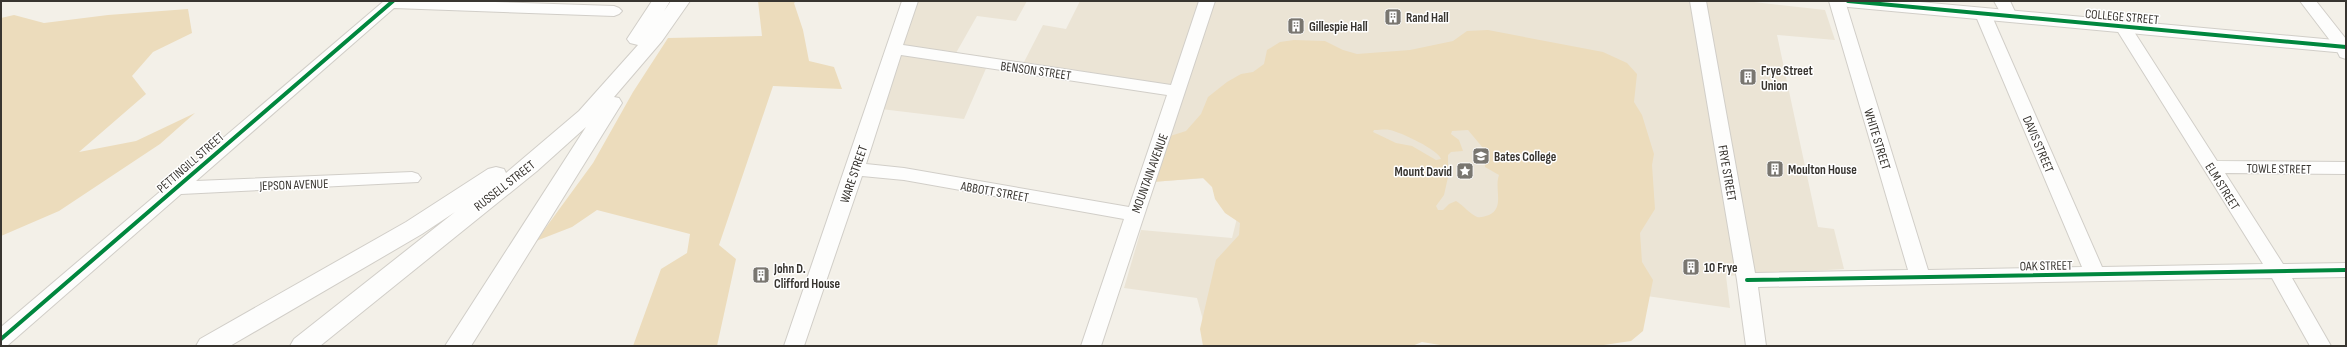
<svg xmlns="http://www.w3.org/2000/svg" width="2347" height="347" font-family="'Sofia Sans Condensed',sans-serif">
<style>
.built{fill:#ebe4d5}
.green{fill:#ecdcbc;fill-rule:evenodd}
.lines{fill:none;stroke-linecap:round;stroke-linejoin:round}
.minor-casing{stroke:#d1cec8;stroke-width:2}
.major-casing{stroke:#d1cec8;stroke-width:2}
.minor{fill:#fdfdfc;fill-rule:evenodd}
.major{fill:#fdfdfc;fill-rule:evenodd}
.cycleway-casing{stroke:#fff;stroke-width:6}
.cycleway{stroke:#00873e;stroke-width:4}
.labels{text-anchor:middle;stroke-width:3;stroke-linejoin:round;paint-order:stroke}
.street-label{font-size:13px;fill:#383530;stroke:#fff}
.poi-label{font-size:13px;font-weight:bold;fill:#383530;stroke:#fff;text-anchor:start}
</style>
<rect width="100%" height="100%" fill="#f3f0e8"/>
<path class="built" d="M918,1H1027L1016,21L977,16L956,53L991,57L964,119L881,109Z
M1080,1H1745L1825,10L1835,40L1777,35L1818,227L1834,229L1844,269L1726,276L1730,308L1605,290L1203,320L1197,298L1124,288L1141,230L1232,238L1237,218L1234,176L1152,182L1184,87L1024,62L1043,25L1066,29Z"/>
<path class="green" d="M758,1H796L794,3L803,30L809,61L834,67L842,89L773,86L719,245L736,259L717,346H633L661,269L687,253L690,234L597,210L572,227L536,241L593,163L633,92L668,38L762,36Z
M188,9L192,33L153,52L132,76L146,94L79,152L136,141L195,113L160,144L59,211L1,236V18L14,15L44,23L108,15Z
M1488,30L1603,52L1627,63L1637,74L1634,102L1642,115L1654,154L1652,165L1655,209L1640,233L1642,262L1653,280L1643,331L1631,341L1597,346H1446L1422,342L1412,346H1203L1200,329L1216,260L1239,235L1240,223L1225,213L1215,199L1212,187L1203,178L1152,182L1167,137L1186,131L1201,114L1208,97L1227,82L1241,74L1253,72L1264,64L1267,50L1280,42L1294,40L1325,41L1343,50L1357,54L1410,50L1453,41L1467,31ZM1374,130C1380,130 1385,129 1390,130C1400,132 1439,150 1441,159L1436,160L1412,146L1396,143L1373,132ZM1468,130L1483,148L1485,167L1499,175C1494,189 1505,208 1489,215C1485,216 1481,218 1477,217C1470,214 1463,205 1456,201L1449,204L1443,210H1438L1436,206L1444,195L1448,177V155L1451,152L1463,151L1459,140L1451,134L1452,131Z"/>
<g class="lines">
<g class="minor-casing">
<path id="minor" d="M384,1H464L614,6L619,8L622,11L619,14L614,16L394,8L196,181L412,172L418,174L421,178L418,182L181,194L8,345L1,346V327Z
M902,1H918L903,45L1171,85L1199,1H1215L1101,346H1081L1124,219L904,180L862,176L804,346H784ZM901,55L1167,95L1129,207L904,168L866,164Z
M1690,1H1706L1755,273L1908,270L1829,1H1845L1928,270L2082,267L1975,14L1978,11H1988L1991,14L2102,267L2263,264L2115,27L2117,24H2129L2131,27L2217,161L2346,162V174L2225,173L2283,264L2346,263V277L2292,278L2331,346H2310L2272,278L1758,287L1766,346H1746L1737,280Z
M1994,1H2010L2017,16L2014,19H2004Z
M2300,1H2316L2346,39V59L2340,57L2335,47Z"/>
</g>
<g class="major-casing">
<path id="major" d="M652,1H670L664,11L671,1H690L662,41L614,97L619,98L622,103L471,346H445L586,127L537,171L320,346H290L294,339L455,212L422,234L230,346H196L200,339L406,222L488,169L496,167L504,169L506,173L579,111L638,45L630,43L627,39Z
M1839,1H1909L2346,41V53L1848,7L1841,5Z"/>
</g>
<use href="#minor" class="minor"/>
<use href="#major" class="major"/>
<g class="cycleway-casing">
<path id="cycleway" d="M1848,1L2346,47
M1747,280L2346,270
M1,339L393,1"/>
</g>
<use href="#cycleway" class="cycleway"/>
</g>
<defs>
<g id="building-square" transform="scale(0.9)"><rect x="-9" y="-9" width="18" height="18" rx="4" fill="#797670" stroke="#fff"/><path d="M-4-6H4V6H1V3H-1V6H-4ZM-2.5-4.3h1.7v1.8h-1.7ZM.8-4.3h1.7v1.8H.8ZM-2.5-1h1.7V.8h-1.7ZM.8-1h1.7V.8H.8Z" fill="#fff"/></g>
<g id="university-square" transform="scale(0.9)"><rect x="-9" y="-9" width="18" height="18" rx="4" fill="#797670" stroke="#fff"/><path d="M0-5L7-2L0 1L-7-2ZM-4 1L0 2.5L4 1V4Q0 6-4 4Z" fill="#fff"/></g>
<g id="sight-square" transform="scale(0.9)"><rect x="-9" y="-9" width="18" height="18" rx="4" fill="#797670" stroke="#fff"/><path d="M0-6L1.8-2.2L6-1.7L2.9 1.2L3.7 5.4L0 3.3L-3.7 5.4L-2.9 1.2L-6-1.7L-1.8-2.2Z" fill="#fff"/></g>
</defs>
<g fill-rule="evenodd">
<use href="#building-square" x="1393" y="17"/>
<use href="#building-square" x="1296" y="26"/>
<use href="#building-square" x="1748" y="77"/>
<use href="#university-square" x="1481" y="156"/>
<use href="#building-square" x="1775" y="169"/>
<use href="#sight-square" x="1465" y="171"/>
<use href="#building-square" x="1691" y="267"/>
<use href="#building-square" x="761" y="275"/>
</g>
<g class="labels">
<g class="street-label">
<text transform="translate(2122 16) rotate(5)" y="5">COLLEGE STREET</text>
<text transform="translate(1036 70) rotate(8)" y="5">BENSON STREET</text>
<text transform="translate(1878 139) rotate(73)" y="5">WHITE STREET</text>
<text transform="translate(2039 144) rotate(67)" y="5">DAVIS STREET</text>
<text transform="translate(190 162) rotate(-41)" y="5">PETTINGILL STREET</text>
<text transform="translate(2279 168) rotate(1)" y="5">TOWLE STREET</text>
<text transform="translate(1149 173) rotate(-70)" y="5">MOUNTAIN AVENUE</text>
<text transform="translate(1728 173) rotate(80)" y="5">FRYE STREET</text>
<text transform="translate(853 174) rotate(-71)" y="5">WARE STREET</text>
<text transform="translate(294 184) rotate(-2)" y="5">JEPSON AVENUE</text>
<text transform="translate(504 185) rotate(-38)" y="5">RUSSELL STREET</text>
<text transform="translate(2223 186) rotate(58)" y="5">ELM STREET</text>
<text transform="translate(995 191) rotate(10)" y="5">ABBOTT STREET</text>
<text transform="translate(2046 265) rotate(-1)" y="5">OAK STREET</text>
</g>
<g class="poi-label">
<text x="1406" y="22">Rand Hall</text>
<text x="1309" y="31">Gillespie Hall</text>
<text x="1761" y="75">Frye Street<tspan x="1761" dy="15">Union</tspan></text>
<text x="1494" y="161">Bates College</text>
<text x="1788" y="174">Moulton House</text>
<text x="1452" y="176" text-anchor="end">Mount David</text>
<text x="1704" y="272">10 Frye</text>
<text x="774" y="273">John D.<tspan x="774" dy="15">Clifford House</tspan></text>
</g>
</g>
<rect width="2347" height="347" fill="none" stroke="#383530" stroke-width="4"/>
</svg>
